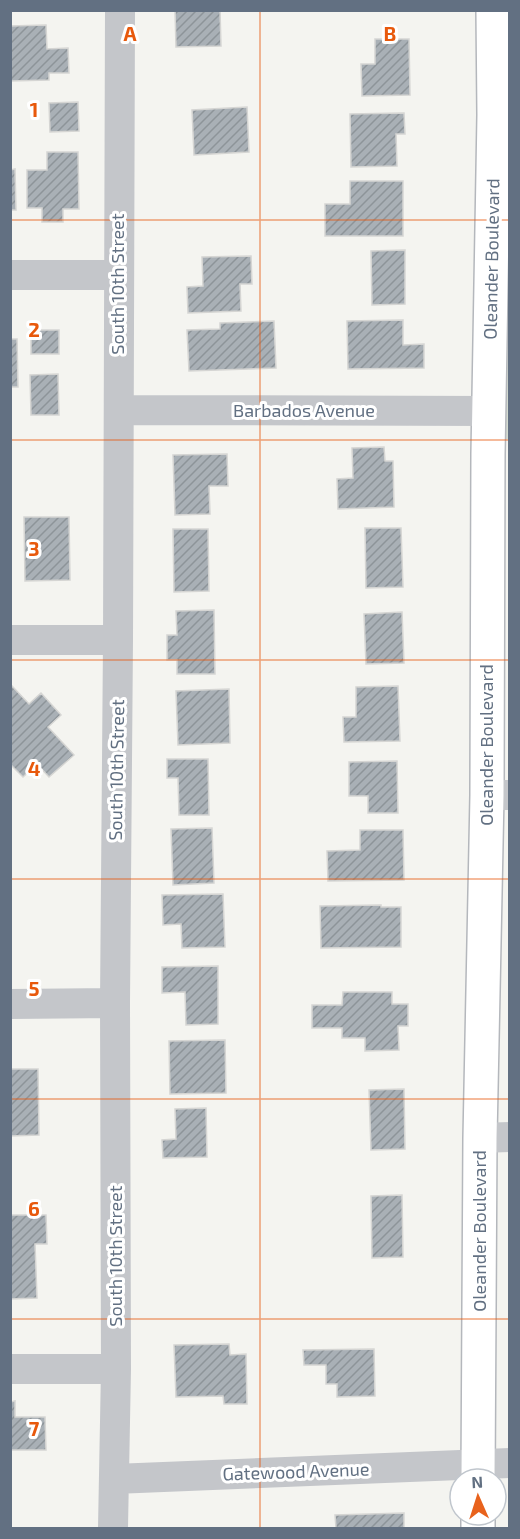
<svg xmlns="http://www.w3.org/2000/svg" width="520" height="1539" font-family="'Exo 2',sans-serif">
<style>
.park{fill:#d4dbd1}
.building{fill:url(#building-hatch);stroke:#d5d5d3;stroke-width:1.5}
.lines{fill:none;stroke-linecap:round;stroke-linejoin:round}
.major-casing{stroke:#b4b7bc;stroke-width:36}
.minor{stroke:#c4c6ca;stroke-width:30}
.major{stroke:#fff;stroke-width:33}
.grid{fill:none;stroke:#e8590c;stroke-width:1.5;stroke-opacity:0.55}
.labels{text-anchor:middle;stroke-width:6;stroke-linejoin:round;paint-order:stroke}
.street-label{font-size:18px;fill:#627082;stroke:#fff}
.grid-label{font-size:20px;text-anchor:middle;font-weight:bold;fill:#e8590c;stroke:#fff;stroke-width:6;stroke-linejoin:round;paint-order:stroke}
</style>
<defs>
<pattern id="building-hatch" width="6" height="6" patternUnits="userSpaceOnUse" patternTransform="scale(1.5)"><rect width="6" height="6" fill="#a9b0b6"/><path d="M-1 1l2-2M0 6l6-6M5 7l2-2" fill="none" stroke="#8d9499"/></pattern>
</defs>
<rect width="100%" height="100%" fill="#f4f4f0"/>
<path class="park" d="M509,128L510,439H501Z"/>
<path class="building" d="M175,10H220L221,46L176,47Z
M46,25L47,49L68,48L69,73H49V80L10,81V26Z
M375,39H409L410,95L362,96L361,64H375Z
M78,102L79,131L50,132L49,103Z
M247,107L249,152L194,155L192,110Z
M404,113L405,134H396L397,166L351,167L350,114Z
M47,152H78L79,209H63V222H42V208H27V170H47Z
M15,169L16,210H10V170Z
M350,181H403V236H325V204H350Z
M405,250V304L372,305L371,251Z
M251,256L252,284H240L241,311L188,313L187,287L203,286L202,257Z
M403,320V345L424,344V368L348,369L347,321Z
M274,321L276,368L189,371L187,330L220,329V323Z
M31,330H59V354H31Z
M10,339H17L18,387H10Z
M58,374L59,415H31L30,375Z
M384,447L385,461H393L394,507L338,509L337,479L353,478L352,448Z
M227,454L228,486H209L210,514L175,515L173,455Z
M24,517H69L70,580L25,581Z
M365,528H401L403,587L366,588Z
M173,529H208L209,591L174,592Z
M214,610L215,674H177V660H167V635H177L176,611Z
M402,612L404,663L366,664L364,614Z
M12,686L29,704L41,693L61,715L48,727L74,755L49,777L37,764L23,777L10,764V688Z
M398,686L400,741L344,742L343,717H356V687Z
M229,689L230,743L178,745L176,691Z
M167,759H208L209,815H179L178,778H167Z
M397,761L398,813H368V796H349V762Z
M212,828L214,883L173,885L171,829Z
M360,830H403L404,880L328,881L327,851L360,850Z
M223,894L225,947L182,948L181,924L163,925L162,895Z
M381,905V907H401V947L321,948L320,906Z
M218,966V1024L186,1025L185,992L162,993V967Z
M343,992H392V1004H408V1026H398L399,1050L365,1051V1038H342V1028H312V1005H342Z
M225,1040L226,1093L170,1094L169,1041Z
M10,1069H38L39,1135L10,1136Z
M404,1089L405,1149L371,1150L369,1090Z
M206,1108L207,1157L163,1158L162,1140L176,1139L175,1109Z
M402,1195L403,1257L372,1258L371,1196Z
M10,1215H46L47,1244H35L37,1298L10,1299Z
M229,1344L230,1355L246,1354L247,1404H224L223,1396L176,1397L174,1345Z
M374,1349L375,1396L337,1397V1384H326V1365H304L303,1350Z
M15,1401V1417H45L46,1450H10V1402Z
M404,1513V1528H336L335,1515Z"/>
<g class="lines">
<g class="major-casing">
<path id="major" d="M478,1479L480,1138L487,795L488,454L494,115L493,10
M478,1528V1515"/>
</g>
<path class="minor" d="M10,275H118
M119,410L489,411
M10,640H118
M487,795H510
M10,1004L115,1003
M480,1138L510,1137
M10,1369H116
M114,1479L510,1463
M113,1528L116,1369L115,1003L118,640L120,10"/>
<use href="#major" class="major"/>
</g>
<path class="grid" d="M260,10V1528M10,220H510M10,440H510M10,660H510M10,879H510M10,1099H510M10,1319H510"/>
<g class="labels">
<g class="street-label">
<text transform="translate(492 259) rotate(-89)" y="6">Oleander Boulevard</text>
<text transform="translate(118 284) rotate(-90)" y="6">South 10th Street</text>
<text x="304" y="417">Barbados Avenue</text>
<text transform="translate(487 745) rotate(-90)" y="6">Oleander Boulevard</text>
<text transform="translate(117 770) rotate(-89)" y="6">South 10th Street</text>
<text transform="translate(480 1231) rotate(-90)" y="6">Oleander Boulevard</text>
<text transform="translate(116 1256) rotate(-90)" y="6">South 10th Street</text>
<text transform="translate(296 1472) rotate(-2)" y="6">Gatewood Avenue</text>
</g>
</g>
<g class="grid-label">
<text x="130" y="41">A</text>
<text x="390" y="41">B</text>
<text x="34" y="117">1</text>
<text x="34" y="337">2</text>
<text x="34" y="556">3</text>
<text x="34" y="776">4</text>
<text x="34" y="996">5</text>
<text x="34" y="1216">6</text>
<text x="34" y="1436">7</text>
</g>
<rect width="520" height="1539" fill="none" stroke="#627082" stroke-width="24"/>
<g transform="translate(478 1497) rotate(357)"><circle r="28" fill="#ffffff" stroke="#c0c6cd" stroke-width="1.5"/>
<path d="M0-4.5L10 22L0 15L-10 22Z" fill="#e8621c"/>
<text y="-9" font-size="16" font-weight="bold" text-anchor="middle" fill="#627082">N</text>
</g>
</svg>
